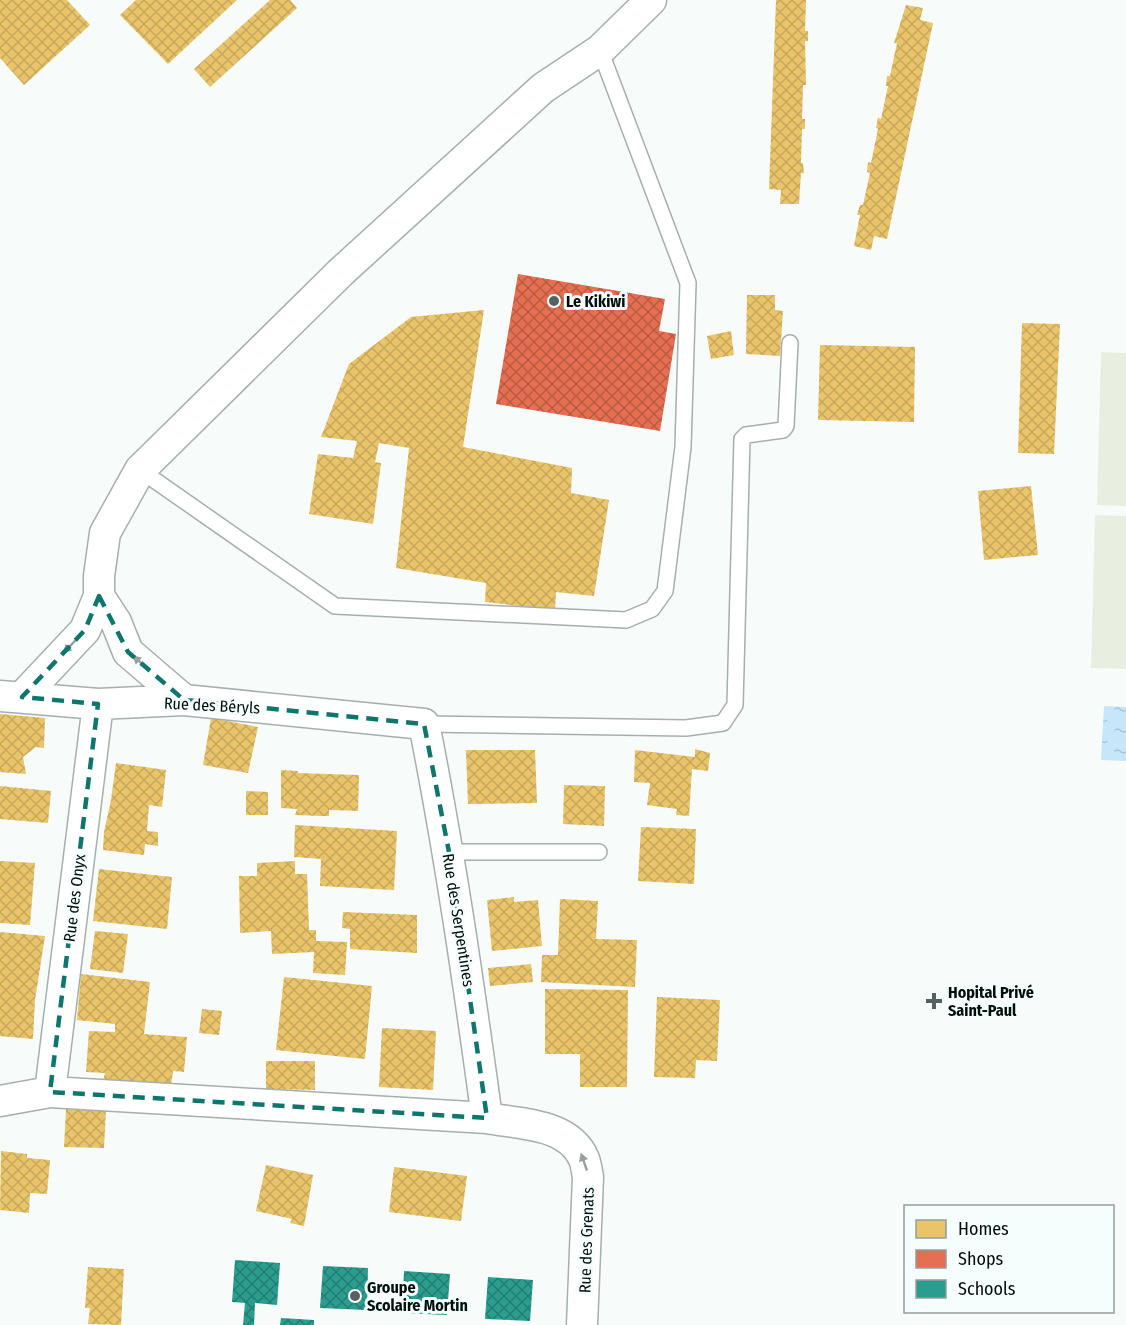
<svg xmlns="http://www.w3.org/2000/svg" width="1126" height="1325" font-family="'Fira Sans Condensed',sans-serif">
<style>
.pitch{fill:#e8efe0}
.water{fill:url(#water-ripples)}
.homes{fill:url(#homes-cross-hatch)}
.shops{fill:url(#shops-cross-hatch)}
.schools{fill:url(#schools-cross-hatch)}
.lines{fill:none;stroke-linecap:round;stroke-linejoin:round}
.lane-casing{stroke:#a5afad;stroke-width:18}
.street-casing{stroke:#a5afad;stroke-width:33}
.lane{stroke:#fefffe;stroke-width:15}
.street{stroke:#fefffe;stroke-width:30}
.oneway{fill:#999f9d}
.marked{fill:none;stroke:#0f766e;stroke-width:4.5;stroke-dasharray:12 8;stroke-linejoin:round}
.poi-dot{fill:#576260;stroke:#f5fefc;stroke-width:2}
.labels{text-anchor:middle;stroke-width:6;stroke-linejoin:round;paint-order:stroke}
.poi-label{font-size:16px;font-weight:bold;fill:#010f0c;stroke:#f5fefc;text-anchor:start}
.street-label{font-size:16px;fill:#010f0c;stroke:#f5fefc}
</style>
<defs>
<pattern id="water-ripples" width="26" height="14" patternUnits="userSpaceOnUse" patternTransform="scale(1.5)"><rect width="26" height="14" fill="#c8e6fa"/><path d="M2 4q2-2 4 0t4 0M15 11q2-2 4 0t4 0" fill="none" stroke="#aac4d5"/></pattern>
<pattern id="homes-cross-hatch" width="8" height="8" patternUnits="userSpaceOnUse" patternTransform="scale(1.5)"><rect width="8" height="8" fill="#e9c46a"/><path d="M0 0l8 8M0 8l8-8" fill="none" stroke="#c6a75b"/></pattern>
<pattern id="shops-cross-hatch" width="8" height="8" patternUnits="userSpaceOnUse" patternTransform="scale(1.5)"><rect width="8" height="8" fill="#e76f51"/><path d="M0 0l8 8M0 8l8-8" fill="none" stroke="#b95a42"/></pattern>
<pattern id="schools-cross-hatch" width="8" height="8" patternUnits="userSpaceOnUse" patternTransform="scale(1.5)"><rect width="8" height="8" fill="#2a9d8f"/><path d="M0 0l8 8M0 8l8-8" fill="none" stroke="#227e73"/></pattern>
</defs>
<rect width="100%" height="100%" fill="#f7fcfb"/>
<path class="pitch" d="M1101,352L1126,353V506L1097,505Z
M1095,515L1126,516V669L1091,668Z"/>
<path class="water" d="M1104,706L1126,707V761L1101,760Z"/>
<path class="homes" d="M0,0H67L90,25L24,85L0,58Z
M136,0H237L168,64L120,15Z
M270,0H290L297,8L210,87L194,69Z
M776,0H806L805,31H808V41H805L806,85H803L802,119H805V129H802L801,163H803L804,173H801L799,204H780L781,190L769,189Z
M906,5L923,8L920,20L933,23L887,239L874,236L871,250L854,246L860,215H857L860,205H863L870,173L867,172L868,162L871,163L878,129L876,128L878,118L881,119L888,86H886L887,76H890L897,43H894Z
M747,295H775V310L783,311L780,356L746,354Z
M484,310L463,447L572,468L571,493L609,500L594,596L556,592L555,610L485,602L486,583L396,568L409,448L379,443L375,462L381,463L373,524L309,514L318,454L353,458L357,441L321,437L349,364L411,317Z
M1022,323L1060,324L1054,454L1018,453Z
M731,331L734,355L711,359L707,336Z
M820,345L915,347L914,422L818,420Z
M1031,486L1038,555L984,560L978,491Z
M0,714L45,718L44,748L36,747L23,757L26,774L0,772Z
M211,718L258,727L248,773L203,765Z
M695,749L710,753L708,771L692,769L689,816L676,815L677,809L647,805L650,783L634,782L635,750L695,757Z
M466,750H535L537,803L468,804Z
M116,763L166,770L162,807L149,805L147,831L158,832V846L145,844L144,855L103,850L104,832L111,800Z
M281,770L298,771V773L359,775L358,811L329,810V816H321L295,815L297,809L281,808Z
M564,785L605,786L604,826L563,824Z
M0,786L51,791L48,823L0,819Z
M246,791L268,792V815H246Z
M295,825L397,831L394,890L320,886L321,859L294,857Z
M641,827L696,829L694,884L638,881Z
M0,861L35,863L30,925L0,923Z
M295,861V874H307L309,930H316V941L347,942L345,975L313,973L314,952L272,954L271,931L240,933L239,876H257V863Z
M99,869L172,877L167,929L93,921Z
M514,897V902L538,900L542,946L492,951L487,900Z
M560,899L598,901L596,939L637,940L635,987L541,982L542,955H558Z
M343,912L417,915V953L350,949V929L342,928Z
M95,931L128,934L123,973L90,969Z
M0,932L45,936L35,1000L33,1039L0,1036Z
M531,964L533,982L490,986L488,968Z
M81,974L150,982L144,1034L187,1037L184,1072L173,1071L171,1085L103,1081L105,1073L86,1072L89,1031L115,1032V1024L77,1020Z
M284,977L372,986L365,1059L276,1050Z
M545,989L628,990L627,1087H580V1054H545Z
M657,997L720,1000L717,1061L696,1060L695,1078L654,1077Z
M202,1009L222,1011L219,1035L199,1033Z
M382,1028L436,1031L433,1090L379,1087Z
M266,1061H315V1090L266,1089Z
M66,1109L106,1110L104,1148L64,1147Z
M1,1151L27,1154V1158L50,1160L47,1194L30,1193L29,1213L0,1210Z
M266,1165L313,1175L304,1226L290,1223L292,1219L256,1211Z
M394,1167L467,1176L461,1221L389,1212Z
M88,1267L124,1269L121,1325L88,1324L90,1308H85Z"/>
<path class="shops" d="M518,274L665,299L659,331L676,334L660,431L496,404Z"/>
<path class="schools" d="M235,1260L280,1263L277,1305L255,1303L254,1325H243L245,1303L232,1302Z
M323,1266L368,1268L367,1310L320,1308Z
M404,1271L450,1274L447,1315L402,1313Z
M488,1277L533,1280L530,1321L485,1319Z
M281,1318L314,1320V1325H280Z"/>
<g class="lines">
<g class="lane-casing">
<path id="lane" d="M140,470L335,606L626,620L652,609L665,591L683,447L688,283L600,50
M424,724L686,728L723,723L735,705L742,439L746,435L783,430L786,426L790,343
M449,852H599"/>
</g>
<g class="street-casing">
<path id="street" d="M99,596L116,622L128,652L184,700
M0,696L98,704L184,700L424,724C450,854 469,986 487,1118
M22,697L85,630L99,596V576L105,533L140,470L341,272L543,88L600,50L651,0
M50,1092L98,704
M0,1101L50,1092L487,1118C519,1124 569,1123 584,1159C586,1164 587,1172 588,1177L582,1325"/>
</g>
<use href="#lane" class="lane"/>
<use href="#street" class="street"/>
</g>
<defs><path id="oneway-solid" d="M-6-.8H1V-3.2L6.5 0L1 3.2V.8H-6Z" transform="scale(1.5)"/></defs>
<g class="oneway">
<use href="#oneway-solid" transform="translate(70 646) rotate(134)"/>
<use href="#oneway-solid" transform="translate(140 662) rotate(-139)"/>
<use href="#oneway-solid" transform="translate(584 1162) rotate(-109)"/>
</g>
<path class="marked" d="M99,596L128,652L184,700L424,724L449,852L487,1118L50,1092L98,704L22,697L85,630Z"/>
<g class="poi-dot">
<circle cx="554" cy="301" r="6"/>
<path d="M931 992h6v6h6v6h-6v6h-6v-6h-6v-6h6z"/>
<circle cx="355" cy="1296" r="6"/>
</g>
<g class="labels">
<g class="poi-label">
<text x="566" y="307">Le Kikiwi</text>
<text x="948" y="998">Hopital Privé<tspan x="948" dy="18">Saint-Paul</tspan></text>
<text x="367" y="1293">Groupe<tspan x="367" dy="18">Scolaire Mortin</tspan></text>
</g>
<g class="street-label">
<text transform="translate(212 705) rotate(3)" y="6">Rue des Béryls</text>
<text transform="translate(74 898) rotate(-83)" y="6">Rue des Onyx</text>
<text transform="translate(459 920) rotate(81)" y="6">Rue des Serpentines</text>
<text transform="translate(586 1240) rotate(-88)" y="6">Rue des Grenats</text>
</g>
</g>
<rect x="904" y="1205" width="210" height="108" fill="#f5fefc" stroke="#939e9c" stroke-width="1.5"/>
<rect x="916" y="1220" width="30" height="18" fill="#e9c46a" stroke="#939e9c" stroke-width="1.5"/>
<text x="958" y="1235" font-size="18" fill="#010f0c">Homes</text>
<rect x="916" y="1250" width="30" height="18" fill="#e76f51" stroke="#939e9c" stroke-width="1.5"/>
<text x="958" y="1265" font-size="18" fill="#010f0c">Shops</text>
<rect x="916" y="1280" width="30" height="18" fill="#2a9d8f" stroke="#939e9c" stroke-width="1.5"/>
<text x="958" y="1295" font-size="18" fill="#010f0c">Schools</text>
</svg>
